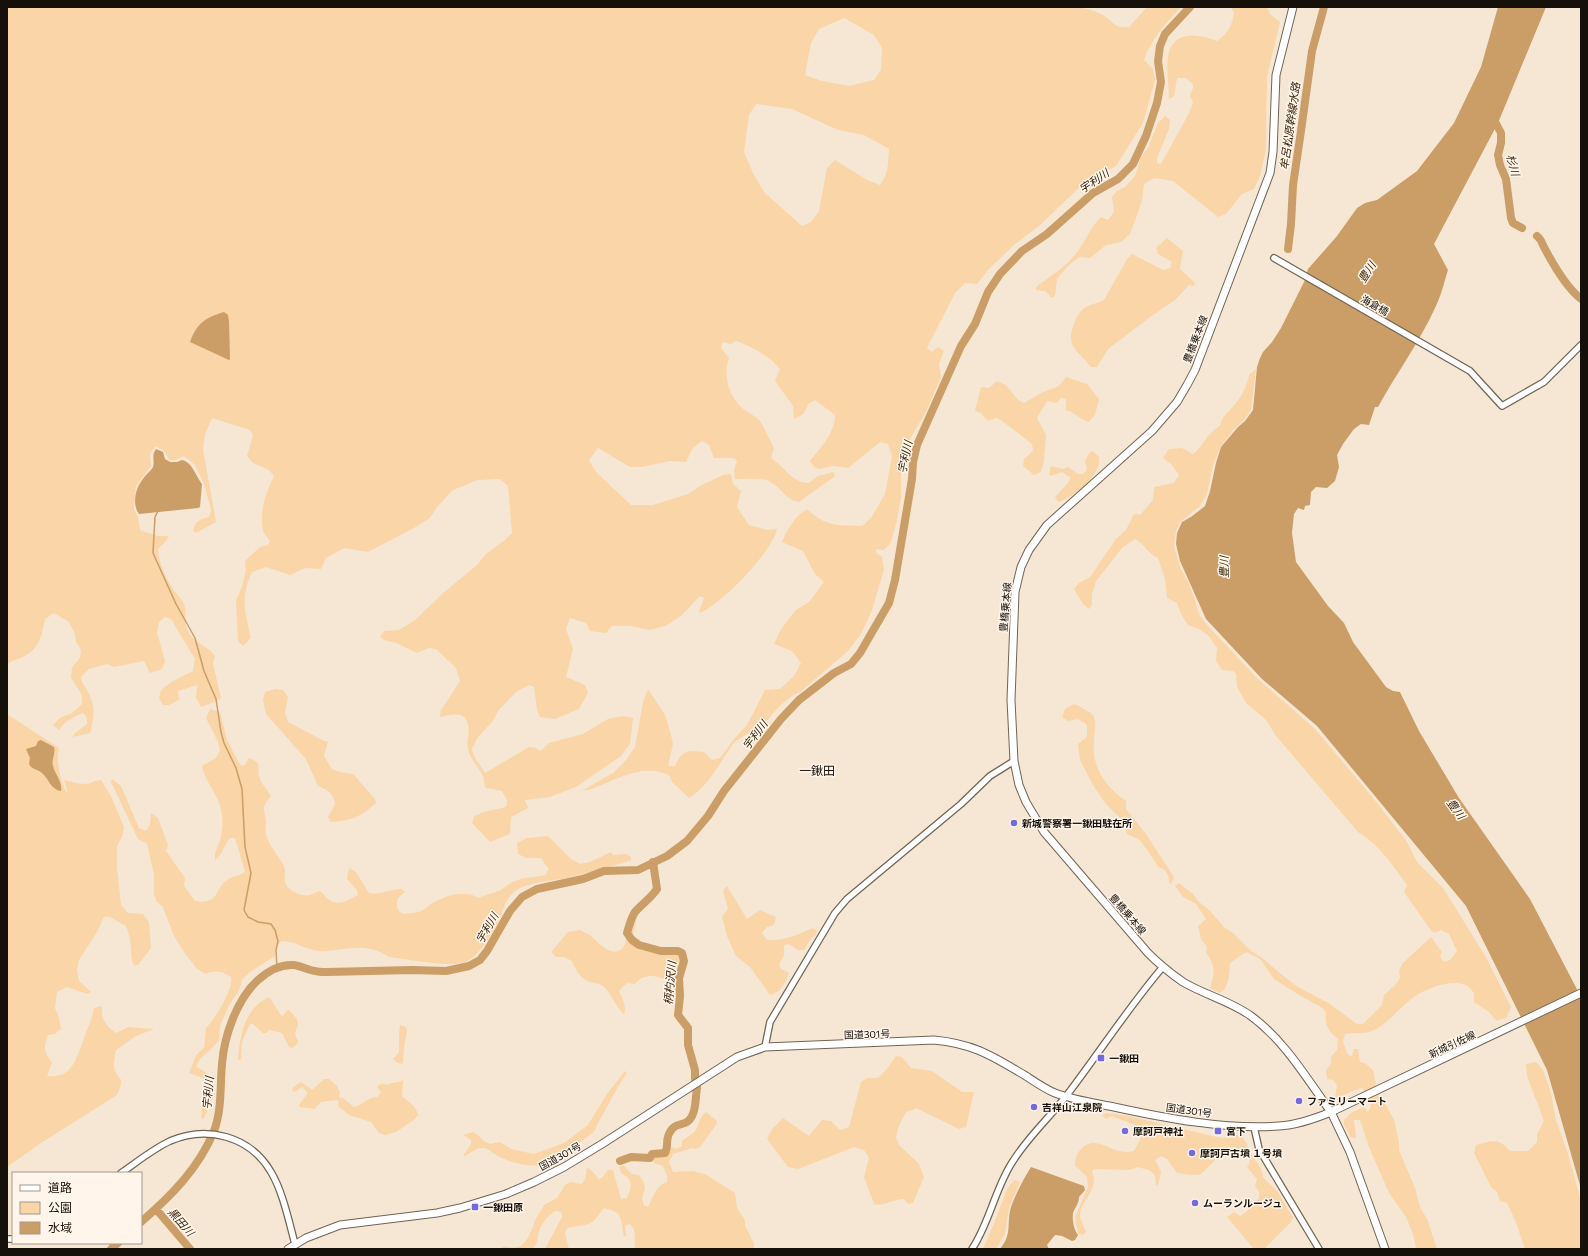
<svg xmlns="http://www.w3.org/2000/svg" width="1588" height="1256" font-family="Commissioner,'Noto Sans JP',sans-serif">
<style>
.green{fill:#f9d5a7;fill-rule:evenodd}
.water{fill:#ca9e66}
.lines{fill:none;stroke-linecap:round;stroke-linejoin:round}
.stream{stroke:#ca9e66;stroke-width:1.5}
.river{stroke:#ca9e66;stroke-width:8}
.tertiary-casing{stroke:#716454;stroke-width:8}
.primary-casing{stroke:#716454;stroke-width:9}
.trunk-casing{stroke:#716454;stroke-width:9}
.tertiary{stroke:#fff;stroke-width:5.5}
.primary{stroke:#fff;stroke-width:7}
.trunk{stroke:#fff;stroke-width:7}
.poi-dot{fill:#7369e4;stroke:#fff5ea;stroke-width:1.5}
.labels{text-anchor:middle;stroke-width:3;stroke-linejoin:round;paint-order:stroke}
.street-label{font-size:10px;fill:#151009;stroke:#fff5ea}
.poi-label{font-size:10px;font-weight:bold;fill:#151009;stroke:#fff5ea;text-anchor:start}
.water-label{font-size:11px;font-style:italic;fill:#37250b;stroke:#fff5ea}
.quarter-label{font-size:12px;fill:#151009;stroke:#fff5ea}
</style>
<rect width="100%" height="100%" fill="#f6e7d5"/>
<path class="green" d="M7,7H1079C1086,9 1094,10 1101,14C1113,20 1113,29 1129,27L1147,7H1181C1167,22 1151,39 1144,60L1153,69L1155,80L1143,123L1116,166L1086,181L1039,226L1015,244L989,269L977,284L965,283L955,293L927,348L932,352L938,347L944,351L939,364L941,377L926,412L911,437L901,476V497L897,520L891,542L884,550L876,549V553L882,557L884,570L871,613L861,634L848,651L800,692C788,697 778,707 770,717C767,721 763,726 759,728C751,734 740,736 733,744C720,762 709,786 689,798L672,782L670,776C648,764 625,775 604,784C597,787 589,791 583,790L613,773L626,760L635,747L643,702L648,689L665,715L670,731L673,744L668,766H675C683,749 687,751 704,752L712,760L720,758L735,738L747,725L765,690L780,689L794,676L801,663L792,651L774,644L781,629L796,610L809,602L824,582L815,574L803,551L782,542C787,529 795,516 807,509C826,527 837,525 862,526L871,518L885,494L892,456L888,444L880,442L848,468L833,466L820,469L814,467L810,461C821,447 835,433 835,415L815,400L808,404C806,412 802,416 794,419L793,406L775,381L780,369C770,356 752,347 736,341L731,344L723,342L721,348L729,358C723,373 728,395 741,407C746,412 754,415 759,420C765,428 769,439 774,448L771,458C785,467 792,483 809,483L818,476L833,472L835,476L799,502C783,499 781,485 766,480C759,478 743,479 735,479L734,470L737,461L734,458H714L709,445L702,441L693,448L686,462L670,461L642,467H630L598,448L589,460L596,472L631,505H653L688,494L700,486L723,475L731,474L733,484L741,491L737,507L749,525L768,530L777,529C772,552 722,604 700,613L699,611L704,598L700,596L681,616L665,626L650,630L631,626H612L606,633L590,631L586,623L570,618L566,629L573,649L566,677L585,685L588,693L579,709L555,719L540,717L537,710L534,687L529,685L516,692L498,711L492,722L478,737L472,749L474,756L485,773L529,747L536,748L540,751L549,743L583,734L608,719L622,716L633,718L630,744L621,756L576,787L550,797L525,800L528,808L511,817L510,834L490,842L472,823L474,816L484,812L506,807L507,800L502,791L486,788C483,784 485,781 483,776C479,767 470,760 468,749C466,741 470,733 468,725C466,710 449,715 440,717L441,710L460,681L456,668L436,649L429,648L417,653L396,643L384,640L380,637L384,631L399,630L415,620L442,594L477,565L486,554L505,540L512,533L508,486L500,479L478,480L453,490L437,507L430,518L414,528L368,552L344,548L326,558L321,569L305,568L290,575L266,567L252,572C240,598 245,612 251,638L243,646L238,641L236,600L242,587L246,570L245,561L260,547L268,545L270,541C268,538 264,534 263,531C259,512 266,492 274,476L269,470L253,463L247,456L253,435L250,430L212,418L205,434L203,449L216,522L196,533L193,530C195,521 201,519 209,517L211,510L204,484L195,465L184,456L175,460H169L165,452L156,446L150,454L151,466L136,486L134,509L138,517L140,530L158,536H169L166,541L158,549C159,563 165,577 173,589C176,594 182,599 184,604C188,617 181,623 192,637C199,645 209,647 215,656L213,664L221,698L214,702L201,707L196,698L197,685L178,691L179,700L169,705H163L159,698L161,690L173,681L193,671L195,659L171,619L165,617L159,622L157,632L165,661L162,669L150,673L144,661L114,667L107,664L89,669L81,677C82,684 85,686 88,692C96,706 94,717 90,733L73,737L74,734L87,724V718L83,713C73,717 65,721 59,730L53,725L60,718L72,713L82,704V695L71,678L72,667L80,658L81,650L76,642L75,634L69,622L54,613L45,619C41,639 39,651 18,659C13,661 10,661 7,665ZM844,18L874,35L882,48L881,70L874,80L849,86L822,81L805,75L811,43L819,29ZM756,104L792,109L838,130L864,135L889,149C888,161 889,175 880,185L867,180L835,160L827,168L819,211L811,222L802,226L764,192L753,173L744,152L749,115Z
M1231,7H1267L1270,14L1280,22L1267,77L1266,150L1260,176L1254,189L1242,194L1226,214L1218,217L1173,181L1154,178L1144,184L1142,201L1130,234L1121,242L1106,245L1090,258L1079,257L1068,266L1057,279L1055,296L1052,298L1045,291L1036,290V287C1048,278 1062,269 1072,258C1084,246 1089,228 1101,217L1108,220L1114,212L1112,197L1117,191L1125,187L1135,176L1141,157L1148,148L1158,123L1165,116L1170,120L1169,129L1157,158V163L1161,164L1189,113L1193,102L1190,96L1193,88V84L1186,78H1177L1174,96L1169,99C1169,85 1166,71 1168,58C1171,30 1198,33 1217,41C1228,34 1232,25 1234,13Z
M1167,238L1183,251L1180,269L1195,283L1194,286L1189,285L1175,300L1153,315L1108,349L1097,367H1091C1077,349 1064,347 1075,321C1078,315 1080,310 1086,307C1092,304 1098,303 1104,300L1127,259L1132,254L1163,270L1170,268L1172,262L1158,254L1156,248Z
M1256,369L1251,410L1244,420L1234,429L1221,446L1213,465L1207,494L1200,506L1180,522L1176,531L1174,546L1180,567L1190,586L1200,616L1209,627L1258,679L1315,729L1378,804L1407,842L1417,862L1443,888L1486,957L1511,1007L1507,1017L1497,1021L1489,1012L1474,1002V993C1472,991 1469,986 1465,985C1451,979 1428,988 1415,996C1402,1005 1392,1019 1378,1028C1364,1036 1359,1031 1345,1034L1343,1042L1348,1055L1352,1056L1354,1049H1358L1360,1062L1365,1063L1373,1070L1379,1099L1386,1105L1394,1120L1399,1142V1150L1415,1188L1420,1207L1428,1221L1437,1249H1415L1416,1248L1413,1234L1406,1217L1389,1193L1369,1147L1360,1120H1354L1356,1138H1351L1344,1125V1120L1351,1113L1364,1107L1368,1112C1375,1103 1367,1096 1362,1088C1351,1090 1346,1096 1335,1098L1337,1085L1333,1080L1327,1079L1326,1070L1331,1064V1057L1337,1050L1338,1039C1328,1032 1324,1023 1326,1012L1321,1007L1299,995L1274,979L1260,959L1246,952L1230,963C1229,973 1230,987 1220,993L1210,988C1215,971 1216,968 1206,952L1207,947L1201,939L1198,926L1206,919L1196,904L1183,897L1175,886L1179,883L1193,894L1198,901L1210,911L1224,927L1234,934L1251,951L1261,957L1281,974L1298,987L1330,1004L1357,1024H1363L1382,1005L1384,995L1398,982L1400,977L1399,970L1403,963L1431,937L1442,952L1440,957L1444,962L1450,960L1457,951L1449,934L1441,930L1434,933L1430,929L1404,892L1407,885C1394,866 1377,843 1358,832L1276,736L1266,720L1246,703L1237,687L1236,674L1233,671L1222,670L1216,661L1217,648L1208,635L1199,629L1188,625L1181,614L1177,603L1167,598L1165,579L1158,558C1148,554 1145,544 1135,539L1122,548L1096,581L1092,594V605L1089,609L1083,604L1074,589L1079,583L1090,577L1116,539L1126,530L1134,514L1140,515L1153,500L1154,487L1174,483L1179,475L1171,464L1163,458L1169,449L1182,448L1193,454C1204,446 1206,433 1220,426C1223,413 1229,413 1236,403C1243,394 1247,386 1249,375Z
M1066,377L1087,384L1099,399L1095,415L1089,422C1079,419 1076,413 1066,410V399L1061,398L1056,403L1047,401L1037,418L1046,435L1044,461L1041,472L1034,475L1023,466L1024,459L1033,451L1032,444L1001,420L996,418L988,421L981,413L975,411L981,387L989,388L997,381L1006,385L1018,400L1024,403L1041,393L1059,386Z
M1093,451L1099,457C1099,460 1099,464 1098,467C1094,480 1070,499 1058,502L1055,497L1068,483L1071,478L1062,472L1051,476L1049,475L1051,466L1063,469L1068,467L1078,474H1083L1087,469L1085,461L1090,452Z
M275,689L283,690L288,697L285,712L288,722L322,740L328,742L324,756L332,769L340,772L353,774L375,799L376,803C358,818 354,820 331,822L328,817L335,804C333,793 328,790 318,786L306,759L266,714L263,700L265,692Z
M1074,704C1080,707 1091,711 1094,717C1097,724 1094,732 1094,739C1091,766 1104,786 1126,801V809L1146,834L1174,877L1171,884L1169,883C1169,874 1166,869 1158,867L1152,857L1140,840L1127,834L1124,822L1105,803L1093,785L1080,760L1078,744L1087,737V725L1078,719L1068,721L1062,717L1065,709Z
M210,709L220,712L227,740L240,765L244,766L249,758C265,764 255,768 260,779C262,785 268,790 271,796C260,809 265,808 266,822C266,826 265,830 266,834C269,847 279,855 284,866C286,871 284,877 285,882C287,891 302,897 310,895C313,894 316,892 319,891C324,893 324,896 328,899C339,907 348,900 358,895L357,890L347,879L349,868L356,872L369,893C380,895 391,889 402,889L405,892L398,898C396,905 396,910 403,914C408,913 416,913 421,911C425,909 428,906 431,904C444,896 466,889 478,898L501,890L512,882L524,878L535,877L545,875L549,869L544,863L541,858H526L518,854L517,843L527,838L548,836L571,859L580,864L590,862L611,852L613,855L627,854L631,857V860C620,864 610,867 599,869C588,872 578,876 567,878C551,881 535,881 520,888C508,894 504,906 500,918C494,931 479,957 465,962C449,968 408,959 389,957C371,945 356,947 335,950C330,950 325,952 320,951C305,950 294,940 281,941L275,949V956L250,972L242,980L239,991L229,1005L220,1026L219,1040L216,1044L200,1059L196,1066C199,1069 203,1070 206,1073C216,1084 209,1108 204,1119L201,1118L205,1083L203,1078L189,1073L196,1055L204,1048L206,1028C215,1019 234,989 231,977C221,971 216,970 206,974L197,969L184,952L173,934L163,907L157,902L154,895V874L147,844L138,839L111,782L112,779L121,786L139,828L146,831L150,825L151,813L158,818L168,845L166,851L185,878L184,886L195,901C220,905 214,889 227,880C232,876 239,876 245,872L235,838H230C224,845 222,855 215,860C214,853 218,847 220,840C222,833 223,822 222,815C220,795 205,783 202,766L216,758L220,750L218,742L206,718Z
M7,714L59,748C56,761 60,783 68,794L64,780C71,781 77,784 85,784C91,784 95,780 101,780L111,796L124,827L122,837L117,846V867L121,905L128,913L143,914L149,922L151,948L138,965H134L132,961L130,938L126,926L110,917H104L97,932L79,960L77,970L79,981L91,992L87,994L67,987L57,992L55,1008L59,1018L61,1029L55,1034L48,1035C44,1046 43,1053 52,1062L47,1076C72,1079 76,1059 83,1041C87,1029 92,1020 94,1008L102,1006C101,1019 105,1025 116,1033L128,1027L154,1029L136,1036L116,1050C115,1055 114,1061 114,1066C116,1082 127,1073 117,1095L41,1143L7,1167Z
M727,886L747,919L760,910L776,917L774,925L767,927L762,933L767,940C784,941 797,935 812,928L817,930L816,935L811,938L804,950H798L789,944L784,945V955L779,965L781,969L789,973C785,982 781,993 770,995L750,967L736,956L727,936L722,916L728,909L723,891Z
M636,917C637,926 632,931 633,940L647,948L679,954L682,967L678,978L679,990L676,993L673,984C661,976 645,971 635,984L627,983L619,991C622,998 627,1007 624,1014C616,1007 612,995 605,988C600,982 594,984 588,981C580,978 575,969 572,961L564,957H556L551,952L568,932L580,930C583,932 587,933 591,936C599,943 614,961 624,946C627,941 626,930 627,924Z
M269,997L281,1015L283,1016L287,1010H289L297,1019L298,1025C295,1031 294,1035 298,1041L297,1044L292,1048L289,1047L282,1033L269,1030L266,1033H263L253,1024H250L242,1042L241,1059L238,1060C240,1035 244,1009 269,997Z
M400,1025L406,1027L407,1031L404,1047L403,1062L402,1064L396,1062L393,1059L399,1052C399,1046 399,1030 400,1025Z
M896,1056L902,1057L911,1068L932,1071L962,1092H974L966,1127L959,1129L916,1108L913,1110L906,1112L898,1128L896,1138L899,1145L919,1164L924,1177L913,1203L908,1204L904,1199C893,1199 883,1207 874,1204L864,1177L869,1158L864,1150L854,1147L798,1169L788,1167L767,1139L772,1129L783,1118L809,1136L822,1120L831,1121L840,1130L849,1127L861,1082L867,1078H878L886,1070Z
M1536,1062L1543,1070L1551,1093L1556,1120L1568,1154L1581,1201V1249H1525L1515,1220L1507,1203L1500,1201L1497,1192L1491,1187L1474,1153L1476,1145C1492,1141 1498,1137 1510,1151H1528L1537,1142V1134L1544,1121L1527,1076L1526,1064Z
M625,1071L627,1073C616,1088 609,1105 599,1121C597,1124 597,1127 595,1130C588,1139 575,1142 572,1154C549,1169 523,1169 498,1156C494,1154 487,1147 482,1148C476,1148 470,1153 465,1156H463L471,1144V1140L463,1135L473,1132L479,1136L484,1141L490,1144L500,1142L511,1149L534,1154L564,1143L588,1125L607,1094Z
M324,1079H329L337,1086L340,1093L339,1096L340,1098H343L354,1107C364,1105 367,1097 378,1097L381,1092L377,1087C381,1083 382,1083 387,1085C392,1082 398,1083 403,1080L402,1096C408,1102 416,1105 418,1115L415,1119L396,1132L385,1135L379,1133L371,1122L349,1115L338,1106L339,1102L337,1100L321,1102L314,1109L300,1107L299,1105L307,1094V1092L302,1087L295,1092L292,1090L293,1087L301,1082L312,1090Z
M706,1112L717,1121L716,1125L700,1147L696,1149L692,1148L673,1154L669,1162L673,1172L693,1171L705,1174L735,1193L737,1208L745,1220V1226L754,1243V1249H635C634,1240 637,1230 630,1224L625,1225L626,1237L624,1236C620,1218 624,1213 604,1208C599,1214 595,1222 588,1224C580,1227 574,1225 566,1229L565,1234L569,1249H545L562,1217L561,1212L555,1211C548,1216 542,1222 539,1231C537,1238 539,1243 532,1249H498L505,1246C524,1253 529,1237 535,1221C537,1215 542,1211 544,1205L557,1198L565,1185L570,1182L582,1184L585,1179L587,1168L590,1169L599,1179L602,1178L608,1170H613L621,1199L627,1198C632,1186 634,1180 621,1173L619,1167L624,1165C628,1171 631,1175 639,1175C652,1192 638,1190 644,1205L648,1207C653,1197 656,1185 667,1182V1176L663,1166L654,1163L653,1159L657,1156L663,1155L672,1147L676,1149L682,1146V1141C687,1136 692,1135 696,1130C699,1124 700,1116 706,1112Z
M1106,1113L1128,1116L1221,1138H1231L1236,1135L1243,1137C1246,1142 1248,1147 1250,1152C1255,1161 1262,1166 1263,1177L1277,1191L1293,1218L1291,1222L1264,1249H1254L1227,1217L1234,1212L1240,1216L1247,1211L1259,1198V1192L1255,1186L1257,1179L1247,1167L1249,1165L1250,1159L1234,1147L1227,1149L1201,1174C1196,1176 1182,1174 1177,1173L1167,1159L1161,1156L1155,1160L1161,1172L1158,1185H1156L1155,1175L1149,1170L1137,1167L1130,1170L1094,1169L1092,1172C1100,1190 1079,1201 1080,1217C1081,1221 1084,1227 1086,1232L1082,1235L1078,1233L1075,1217L1088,1187L1087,1177L1075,1165C1076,1157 1076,1154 1082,1148C1098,1133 1113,1157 1134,1151L1144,1131L1140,1127L1112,1116L1106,1119L1102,1116Z
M1014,1180L1020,1182L1009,1208L1005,1234L996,1249H983L997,1216L1007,1189Z"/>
<path class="water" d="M1498,7H1546L1498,123L1434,244L1448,270C1444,283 1441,296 1435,308C1419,343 1396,374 1378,407H1375L1369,425L1361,424L1354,429L1343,444L1337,455L1339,467L1335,481L1327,488L1316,487L1311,492L1310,505L1305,506L1304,510L1298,508L1294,514L1292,533L1296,562L1328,606L1344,623L1353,642L1386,687L1393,691L1400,692L1419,731L1459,798L1530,899L1581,997V1189L1547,1070L1466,906L1317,726L1262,679L1206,619L1180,561L1176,544L1177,533L1182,522L1191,517L1205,506L1210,491L1216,463L1221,447L1238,427L1245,421L1253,410L1257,367L1260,358L1263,352L1272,342L1281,328L1304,282L1308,269L1337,236L1357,208L1365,203L1377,200L1417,171L1454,123L1481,67Z
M224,312L228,315L229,321L230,359L229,360L190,342C197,323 205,318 224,312Z
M156,449L163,452L165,459L170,462H177L182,460C192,462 196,476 202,484L200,507L198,508L139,514C132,505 135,488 143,479C145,475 151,471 153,467C155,460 151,456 156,449Z
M41,740L54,747C56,754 51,760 53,766C55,774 63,783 61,791C51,790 49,779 42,773C38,769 32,770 29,764L30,758L26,749L36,746L38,741Z
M1031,1167L1084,1186L1085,1190L1079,1197C1079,1204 1075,1207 1073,1213C1072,1220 1074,1230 1078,1235L1075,1240L1072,1241L1062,1236L1055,1235L1047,1245L1049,1249H1000C1013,1233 1006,1224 1011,1207C1016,1193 1023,1180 1031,1167Z"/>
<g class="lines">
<path class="stream" d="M158,511L155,517L153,553L176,604L195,638L204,671L216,699L221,732L224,743L236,768L242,789L245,847L251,873L244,910L248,917L258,922L271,924L275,930L278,941L276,950L277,968"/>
<path class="river" d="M1492,116L1501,133V143L1498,155L1500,165L1506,179L1511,218L1513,223L1522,228
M1537,236C1542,240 1542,244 1545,249C1554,266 1566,287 1581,299
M1288,249L1291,224L1293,185L1301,131L1312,51L1324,7
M653,862L657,889C651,898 642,904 635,912C631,918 629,926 627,933L632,940L639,945L661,951H678L682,953L684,961L679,978L680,996L678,1015L688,1028V1045L695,1070V1079
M620,1161L631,1157L650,1158L652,1154L665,1153C669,1146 665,1139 670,1132C674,1125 678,1125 685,1123C697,1118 695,1098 697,1088
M156,1209L190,1249
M141,1222C171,1196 199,1168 214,1131C222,1110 220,1086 222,1064C224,1036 237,999 258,980C268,971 281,964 294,965C301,966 308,970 315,971C318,972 323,972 327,972L412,970L446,971L469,966L480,960L487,951L510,911L522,897L537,889L583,879L604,871L638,870L667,856L687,841L708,816L724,791L781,719L799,700L834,673L851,664L860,653L889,603L895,580L912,479L913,462L917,445L961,346L975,324L988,292L1000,274L1022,251L1047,234L1093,193L1118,179L1133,164L1146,136L1157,103L1161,82L1158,61L1160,46L1165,34L1190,7
M111,1249L118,1243"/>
<g class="tertiary-casing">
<path id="tertiary" d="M1274,258L1470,371L1502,406L1544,382L1581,345
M765,1047L770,1022L835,913L847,899L961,804L990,776L1014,761
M1254,1127L1259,1149L1319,1249
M121,1173C137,1162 153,1149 170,1141C207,1125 250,1136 271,1172C283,1192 289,1222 295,1244
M7,1239H13
M972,1249C990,1222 995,1188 1013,1161C1028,1137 1050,1117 1067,1095C1099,1053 1128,1008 1162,968"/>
</g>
<g class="primary-casing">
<path id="primary" d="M1293,7L1276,75L1273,152L1270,173L1195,370L1187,385L1177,402L1152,431L1047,525L1029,550L1021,567L1015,592L1011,700L1014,761L1019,785L1026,802L1044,832L1148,953C1159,964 1170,973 1183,982C1205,995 1230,1001 1251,1016C1285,1041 1307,1079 1331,1112L1581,993"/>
</g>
<g class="trunk-casing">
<path id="trunk" d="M288,1249L306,1238L340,1225L437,1213L460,1208L506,1194L534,1182L564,1167L602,1144L737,1057L765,1047L934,1040C975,1044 992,1056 1026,1076C1035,1082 1045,1089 1055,1093C1074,1100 1094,1103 1114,1107C1164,1118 1227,1130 1279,1126C1297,1125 1314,1119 1331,1112L1350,1152L1385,1249"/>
</g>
<use href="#tertiary" class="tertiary"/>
<use href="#primary" class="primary"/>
<use href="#trunk" class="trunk"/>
</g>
<g class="poi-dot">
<circle cx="1014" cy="823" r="4"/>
<rect x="1097" y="1054" width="8" height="8" rx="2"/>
<circle cx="1299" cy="1101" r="4"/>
<circle cx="1034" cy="1107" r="4"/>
<circle cx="1125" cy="1131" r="4"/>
<rect x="1214" y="1127" width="8" height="8" rx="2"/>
<circle cx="1192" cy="1153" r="4"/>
<circle cx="1195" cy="1203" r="4"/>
<rect x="471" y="1203" width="8" height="8" rx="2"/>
</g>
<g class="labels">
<g class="street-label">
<text transform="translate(1375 305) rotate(30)" y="4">海倉橋</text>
<text transform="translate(1195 339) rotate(-69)" y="4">豊橋乗本線</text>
<text transform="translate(1005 607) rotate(-85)" y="4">豊橋乗本線</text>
<text transform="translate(1128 914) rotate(49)" y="4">豊橋乗本線</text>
<text transform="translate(867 1034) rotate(-2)" y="4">国道301号</text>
<text transform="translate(1452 1044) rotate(-25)" y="4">新城引佐線</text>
<text transform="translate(1189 1110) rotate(8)" y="4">国道301号</text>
<text transform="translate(560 1156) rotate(-29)" y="4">国道301号</text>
</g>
<g class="poi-label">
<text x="1022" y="827">新城警察署一鍬田駐在所</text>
<text x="1109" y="1062">一鍬田</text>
<text x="1307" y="1105">ファミリーマート</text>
<text x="1042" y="1111">吉祥山江泉院</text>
<text x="1133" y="1135">摩訶戸神社</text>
<text x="1226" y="1135">宮下</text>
<text x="1200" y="1157">摩訶戸古墳 １号墳</text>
<text x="1203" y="1207">ムーランルージュ</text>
<text x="483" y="1211">一鍬田原</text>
</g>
<g class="water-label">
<text transform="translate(1290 126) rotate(-82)" y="4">牟呂松原幹線水路</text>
<text transform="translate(1513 165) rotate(75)" y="4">杉川</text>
<text transform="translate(1094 181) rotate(-34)" y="4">宇利川</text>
<text transform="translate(1367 272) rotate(-57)" y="4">豊川</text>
<text transform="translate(905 457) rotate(-78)" y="4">宇利川</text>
<text transform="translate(1224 567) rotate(-90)" y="4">豊川</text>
<text transform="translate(755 735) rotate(-53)" y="4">宇利川</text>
<text transform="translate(1456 809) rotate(54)" y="4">豊川</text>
<text transform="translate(487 928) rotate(-60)" y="4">宇利川</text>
<text transform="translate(670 983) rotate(-85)" y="4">柄杓沢川</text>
<text transform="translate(208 1093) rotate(-85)" y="4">宇利川</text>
<text transform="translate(181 1222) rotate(49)" y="4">黒田川</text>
</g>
<g class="quarter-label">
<text x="817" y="775">一鍬田</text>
</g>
</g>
<rect width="1588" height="1256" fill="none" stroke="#151009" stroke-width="16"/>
<rect x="12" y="1172" width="130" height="72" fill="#fff5ea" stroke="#a19990"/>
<rect x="20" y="1185" width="20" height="6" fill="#ffffff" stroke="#a19990"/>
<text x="48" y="1192" font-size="12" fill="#151009">道路</text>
<rect x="20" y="1202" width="20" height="12" fill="#f9d5a7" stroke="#a19990"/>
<text x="48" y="1212" font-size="12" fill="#151009">公園</text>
<rect x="20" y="1222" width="20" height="12" fill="#ca9e66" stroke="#a19990"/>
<text x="48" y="1232" font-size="12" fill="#151009">水域</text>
</svg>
